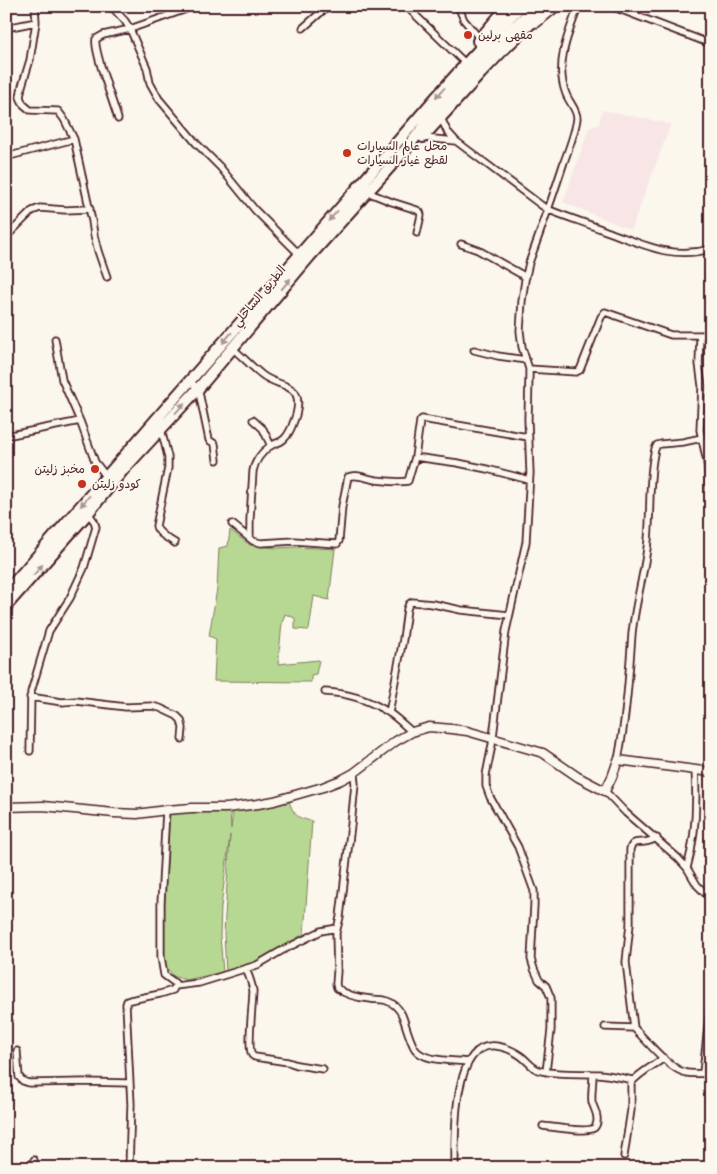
<svg xmlns="http://www.w3.org/2000/svg" width="717" height="1174" font-family="'Playpen Sans','Playpen Sans Arabic',sans-serif">
<style>
.built{fill:#f8e6e7}
.green{fill:#b7d892;stroke:#807c5e}
.lines{fill:none;stroke-linecap:round;stroke-linejoin:round}
.street-casing{stroke:#4a1f2b;stroke-width:9}
.secondary-casing{stroke:#4a1f2b;stroke-width:11}
.highway-casing{stroke:#4a1f2b;stroke-width:14}
.street{stroke:#fbf7ec;stroke-width:5.5}
.secondary{stroke:#fbf7ec;stroke-width:8}
.highway{stroke:#fbf7ec;stroke-width:10}
.oneway{fill:#ab9695}
.poi-dot{fill:#c8321e;stroke:#fbf7ec;stroke-width:2}
.labels{text-anchor:middle;stroke-width:4;stroke-linejoin:round;paint-order:stroke}
.poi-label{font-size:12px;fill:#4a1f2b;stroke:#fbf7ec;text-anchor:start}
.street-label{font-size:12px;fill:#4a1f2b;stroke:#fbf7ec}
</style>
<rect width="100%" height="100%" fill="#fbf7ec"/>
<filter id="ink" filterUnits="userSpaceOnUse"><feTurbulence type="fractalNoise" baseFrequency=".02" numOctaves="2"/><feDisplacementMap in="SourceGraphic" scale="10" xChannelSelector="R" yChannelSelector="G"/><feConvolveMatrix kernelMatrix="1 2 1 2 8 2 1 2 1" color-interpolation-filters="sRGB"/></filter>
<g filter="url(#ink)">
<path class="built" d="M602,110L671,124L631,230L563,202L589,128L599,124Z"/>
<path class="green" d="M230,530L250,545L276,548L297,547L335,549L329,600L314,596L309,630L295,629V618L285,614L282,623L278,664L319,660L316,674L311,675V682L214,681L216,639L209,636L217,589L219,548L228,546Z
M288,799C294,814 295,818 312,821L304,934L255,962L226,972L224,933L230,835L221,907L220,935L223,972L186,980L173,976L165,965L163,930L169,812L230,810L231,829L233,810Z"/>
<g class="lines">
<g class="street-casing">
<path id="street" d="M35,6L36,22L30,60L22,86L20,97L23,104L30,110L58,111L64,119L74,139L92,221L94,235L98,251L107,277
M111,6L125,21L130,29L147,68L150,83L159,99L196,143L220,167L255,210L299,254
M406,6L463,61
M458,6L464,20L480,39
M611,6L711,44
M532,24H537L559,6
M6,28L36,22
M303,28L328,6
M441,118L447,131L456,141L541,205L547,209C566,217 586,223 606,231C643,244 670,260 711,249
M118,119C114,104 93,50 96,39L103,35L130,29L195,6
M423,138L456,141
M6,157L74,139
M367,192L392,202L417,210L420,212L421,215L417,233
M6,237L32,211L40,208L65,210L90,209
M461,244L478,250L526,277
M700,335L699,364L702,386L700,430L707,462L710,494
M55,339L62,380L80,421L95,462L106,476
M232,348C242,356 251,366 261,374C278,389 305,380 296,415C293,423 291,433 284,439C280,443 275,443 270,446C262,452 255,461 253,471L250,519V538
M474,350L498,356L526,360
M529,369L576,372L580,370L601,317L605,312L671,335H711
M190,381L198,389L199,392L209,440L215,444L217,460
M253,420L263,429L271,446
M161,429L168,457V468L156,526C158,534 168,538 175,543
M6,436L80,421
M415,457L458,463L487,469L529,480
M232,524L253,541L261,543L294,541L337,544L339,541L342,506L348,477C356,473 367,479 376,480C386,481 398,483 408,481L415,457L420,421L422,419L528,437
M325,692C346,693 369,700 388,712C396,717 404,725 412,732
M30,697L62,702L76,701L126,707L152,706L160,708L177,716L181,720L183,728L182,739
M389,713L403,639L407,609L409,604L412,602L433,604L461,610L509,615
M30,751L31,692L49,631L70,598L84,568L96,527L94,521L88,513
M618,760C626,718 629,676 632,634C635,603 645,572 648,540C651,510 648,478 655,449L657,445L661,444L683,442L702,438
M354,773L355,784L351,825L340,917L336,933L337,971L336,984L337,988C347,996 359,998 371,999C376,1000 383,999 387,1001C394,1003 399,1009 402,1015C406,1025 409,1039 415,1049C424,1062 454,1060 468,1062
M605,791L626,813L678,858L687,868L697,885L711,899
M687,868C696,837 697,802 695,770
M246,969C249,976 252,983 253,991C253,1002 247,1049 252,1055C253,1056 254,1057 255,1057L288,1062L297,1065L323,1069
M175,986L199,983L257,965L281,951L321,931L337,928
M605,1027L634,1028C646,1040 671,1071 687,1073C695,1074 703,1073 711,1074
M634,1028L626,962L630,924V849C633,841 636,843 644,842C648,842 652,840 657,838
M17,1051L19,1077L23,1081L29,1083L84,1082L129,1083
M546,1072L551,1030V998L546,986L539,980L534,969L531,959L534,905V891L518,847L490,797L486,786V775L492,745L506,631L526,542L530,473L528,419L529,376V369L522,347L520,331L522,301L525,280L529,263C541,230 553,196 564,162C568,151 576,130 577,118C577,110 569,102 566,94C555,66 567,36 577,10V6
M703,1073L711,997
M543,1126C553,1127 586,1133 594,1128C596,1126 597,1124 597,1121C598,1114 594,1109 592,1102C591,1094 593,1083 593,1074
M624,1156L631,1110V1083C639,1073 653,1066 664,1058
M34,1160V1168
M129,1168L131,1104L126,1004L127,1001L130,1000L160,994L173,990L175,986V983L164,975L161,957V903L166,810
M455,1168C455,1139 451,1041 496,1046C504,1047 514,1051 521,1056C528,1061 533,1070 542,1071C561,1075 580,1073 599,1074C611,1075 622,1078 633,1080"/>
</g>
<g class="secondary-casing">
<path id="secondary" d="M6,807L43,806L114,813L137,814L166,810L192,808H227L258,804L274,801L323,787L341,780L354,773L396,741L412,732L429,727L452,729L467,731L543,753L578,777L605,791L612,777L618,760L711,772"/>
</g>
<g class="highway-casing">
<path id="highway" d="M478,41L508,6
M423,137L481,73L503,50L549,6
M6,592C122,458 239,324 356,190C410,128 462,65 521,6
M6,606L88,513L122,471L198,389L309,257L406,149L430,119L471,73L499,42L536,6"/>
</g>
<use href="#street" class="street"/>
<use href="#secondary" class="secondary"/>
<use href="#highway" class="highway"/>
</g>
<defs><path id="oneway-solid" d="M-6-.8H1V-3.2L6.5 0L1 3.2V.8H-6Z" transform="scale(1.25)"/></defs>
<g class="oneway">
<use href="#oneway-solid" transform="translate(440 93) rotate(131)"/>
<use href="#oneway-solid" transform="translate(333 216) rotate(132)"/>
<use href="#oneway-solid" transform="translate(286 284) rotate(-50)"/>
<use href="#oneway-solid" transform="translate(227 338) rotate(130)"/>
<use href="#oneway-solid" transform="translate(180 408) rotate(-48)"/>
<use href="#oneway-solid" transform="translate(85 501) rotate(131)"/>
<use href="#oneway-solid" transform="translate(38 570) rotate(-49)"/>
</g>
</g>
<g class="poi-dot">
<circle cx="468" cy="35" r="5"/>
<circle cx="347" cy="153" r="5"/>
<circle cx="95" cy="469" r="5"/>
<circle cx="82" cy="484" r="5"/>
</g>
<g class="labels">
<g class="poi-label">
<text x="478" y="39">مقهى برلين</text>
<text x="357" y="150">محل عالم السيارات<tspan x="357" dy="14">لقطع غيار السيارات</tspan></text>
<text x="85" y="473" text-anchor="end">مخبز زليتن</text>
<text x="92" y="488">كودو زليتن</text>
</g>
<g class="street-label">
<text transform="translate(259 296) rotate(-50)" y="4">الطريق الساحلي</text>
</g>
</g>
<rect width="717" height="1174" fill="none" stroke="#fbf7ec" stroke-width="25"/>
<rect x="12" y="12" width="692" height="1149" fill="none" stroke="#4a1f2b" stroke-width="2" filter="url(#ink)"/>
</svg>
